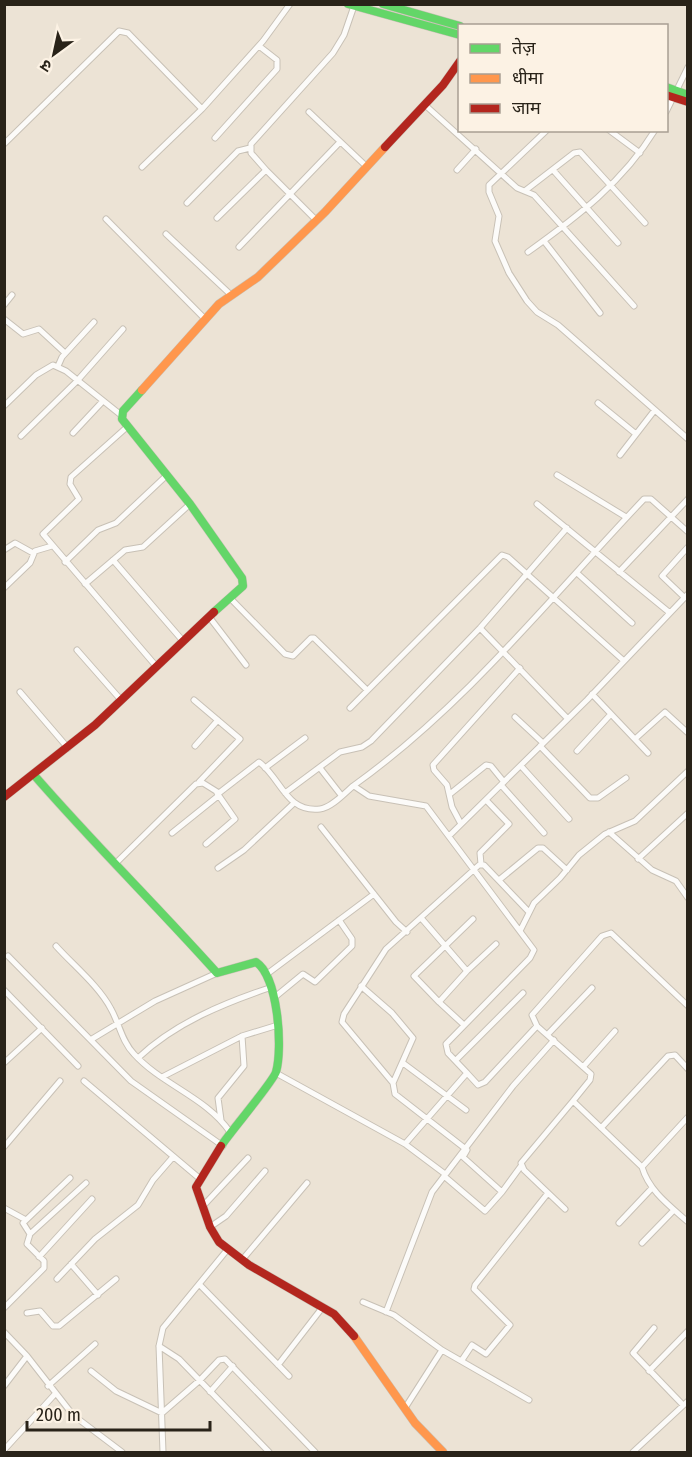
<svg xmlns="http://www.w3.org/2000/svg" width="692" height="1457" font-family="'Fira Sans Condensed','Noto Sans Devanagari',sans-serif">
<style>
.lines{fill:none;stroke-linecap:round;stroke-linejoin:round}
.street-casing{stroke:#c8c1b6;stroke-width:7}
.fast-casing{stroke:#c8c1b6;stroke-width:9}
.slow-casing{stroke:#c8c1b6;stroke-width:9}
.jam-casing{stroke:#c8c1b6;stroke-width:9}
.street{stroke:#fcfbf9;stroke-width:5}
.fast{stroke:#63d668;stroke-width:8}
.slow{stroke:#ff974d;stroke-width:8}
.jam{stroke:#b3261e;stroke-width:8}
</style>
<rect width="100%" height="100%" fill="#ece3d5"/>
<g class="lines">
<g class="street-casing">
<path id="street" d="M425,105L517,188L534,195L634,306
M309,112L367,167
M666,112L688,67
M547,130L489,185V192L499,216L495,241L509,273L527,301L537,312L558,325L688,439
M609,130L640,153
M215,138L277,69V60L259,46
M4,144L119,31L128,33L202,109
M142,167L202,109L263,41L290,4
M266,170L251,153V144L333,53L344,35L354,6
M457,170L476,149
M553,170L618,243
M526,190L574,153L580,152L645,223
M187,203L238,151L250,148
M217,218L266,170L316,220
M106,219L205,319
M166,234L230,294
M544,241L600,313
M239,247L340,142
M528,252C577,217 623,182 655,130
M4,305L12,295
M4,319L23,334L39,329L65,353
M58,366L62,357L94,322
M598,403L636,434
M4,406L36,375L53,365L66,371L121,415
M127,427L71,477L70,484L79,499L43,534L156,666
M73,433L102,402
M21,436L77,381L123,329
M620,455L654,411
M557,475L626,517
M537,504L670,613
M4,550L15,543L33,553
M113,560L183,641
M65,562L98,530L116,523L167,475
M619,572L688,499
M577,573L632,623
M85,584L125,550L143,547L190,504
M4,588L30,563L35,551L52,546
M684,597L662,576L688,547
M231,599L285,654L293,656L311,638H314L367,690
M210,618L246,665
M480,628L567,718
M77,650L121,700
M20,692L68,748
M592,694L648,753
M194,700L240,739L199,782
M350,708L502,555L508,557L624,661
M515,717L543,743
M635,739L665,712L688,733
M195,746L218,720
M540,746L590,798H598L626,778
M577,751L611,714
M521,766L569,819
M265,768L305,738
M320,768L341,795
M501,785L544,833
M354,786L369,796L426,806L534,950L530,958L446,1044L448,1053L467,1073
M285,793L340,752L362,747L371,741L480,628L567,528
M450,794L486,765L491,766L504,782
M461,824L452,807L447,785L434,770L433,765L520,668
M321,827L396,922L407,932
M609,832L652,870L676,881L688,898
M172,833L218,796
M449,836L587,700L688,594
M206,844L235,819L217,793
M638,859L688,813
M116,863L196,784L203,783L219,793L259,762C281,778 286,813 320,809C331,808 345,793 353,786C465,706 550,598 644,499H651L688,532
M481,864L480,853L509,824L486,800
M218,868L244,850L293,804
M499,880L538,848H543L567,870
M422,919L467,971L439,1002L464,1025
M520,931L534,903L560,878L579,855L605,834L635,821L688,771
M56,946C74,966 99,986 111,1009C119,1023 122,1042 134,1054C162,1085 206,1097 230,1132
M8,956L131,1081L223,1146
M467,971L496,944
M267,974L374,894
M361,986L392,1013L413,1038L393,1083L395,1094L467,1150L463,1157L502,1192L521,1166
M4,990L78,1066
M275,997L303,974L315,982L352,946V939L339,920
M439,1002L414,976L473,919
M688,1006L611,933L602,936L532,1015L537,1026L591,1074L590,1080L573,1101L642,1167C649,1191 670,1206 688,1222
M548,1034L592,988
M92,1039L155,1001L217,973
M138,1058C175,1023 224,1003 272,987
M456,1060L523,993
M4,1063L42,1028
M403,1063L466,1110
M583,1067L615,1031
M276,1073L405,1144L467,1073L478,1085L485,1082L537,1026
M162,1077L242,1036L278,1025
M84,1081L199,1178
M393,1083L342,1022L344,1014L386,949L479,865H484L528,911
M221,1120L218,1098L244,1066L242,1036
M601,1128L668,1056L675,1055L688,1069
M405,1144L445,1174
M4,1147L60,1081
M642,1167L688,1117
M444,1176L485,1211L502,1192
M203,1206L248,1158
M4,1208L26,1220
M565,1209L524,1170L521,1163L573,1101
M619,1223L652,1188
M210,1227L226,1216L265,1171
M30,1234L23,1223L70,1178
M642,1243L674,1210
M39,1257L92,1199
M242,1260L307,1183
M71,1264L98,1295
M57,1279L95,1239L138,1205L153,1180L173,1157
M199,1284L289,1376
M363,1302L394,1315L442,1350L529,1400
M4,1308L44,1268V1261L27,1244L30,1234L86,1183
M386,1312L432,1192L513,1086L554,1040
M27,1313L40,1311L53,1326H59L116,1279
M654,1328L633,1353L683,1405
M4,1332L27,1356
M159,1346L179,1359L269,1452
M462,1360L472,1345L486,1354L510,1325L474,1289L475,1285L548,1193
M278,1365L322,1308
M91,1371L116,1391L162,1413L200,1380L219,1360L225,1359L315,1452
M649,1371L688,1331
M4,1386L27,1356L73,1415L122,1452
M48,1386L95,1344
M210,1392L233,1366
M405,1408L442,1350
M4,1450L55,1394
M163,1452L159,1346L163,1328L227,1250
M633,1452L688,1401"/>
</g>
<g class="fast-casing">
<path id="fast" d="M348,4L460,35
M383,4L460,26
M666,87L688,95
M142,390L123,411L122,419L190,504L242,578L243,586L214,612
M34,775C93,843 157,906 217,973L256,962C278,976 283,1048 276,1072C273,1082 230,1132 221,1146"/>
</g>
<g class="slow-casing">
<path id="slow" d="M142,390L219,304L258,277L325,212L385,147
M354,1336L415,1423L443,1452"/>
</g>
<g class="jam-casing">
<path id="jam" d="M666,95L688,102
M385,147L443,85L460,61
M4,797L95,725L214,612
M221,1146L196,1187L210,1227L219,1242L249,1265L334,1314L354,1336"/>
</g>
<use href="#street" class="street"/>
<use href="#fast" class="fast"/>
<use href="#slow" class="slow"/>
<use href="#jam" class="jam"/>
</g>
<rect width="692" height="1457" fill="none" stroke="#292319" stroke-width="12"/>
<rect x="458" y="24" width="210" height="108" fill="#fcf2e4" stroke="#a89f93" stroke-width="1.5"/>
<rect x="470" y="44" width="30" height="9" fill="#63d668" stroke="#a89f93" stroke-width="1.5"/>
<text x="512" y="54" font-size="18" fill="#292319">तेज़</text>
<rect x="470" y="74" width="30" height="9" fill="#ff974d" stroke="#a89f93" stroke-width="1.5"/>
<text x="512" y="84" font-size="18" fill="#292319">धीमा</text>
<rect x="470" y="104" width="30" height="9" fill="#b3261e" stroke="#a89f93" stroke-width="1.5"/>
<text x="512" y="114" font-size="18" fill="#292319">जाम</text>
<g transform="translate(54 54) rotate(213)" stroke="#fcf2e4" stroke-width="4.5" paint-order="stroke">
<path d="M0-4.5L10 22L0 15L-10 22Z" fill="#292319"/>
<text y="-9" font-size="16" font-weight="bold" text-anchor="middle" fill="#292319">उ</text>
</g>
<path d="M27 1421v9h183v-9" fill="none" stroke="#292319" stroke-width="3"/>
<text x="36" y="1421" font-size="18" fill="#292319" stroke="#fcf2e4" stroke-width="4.5" paint-order="stroke">200 m</text>
</svg>
